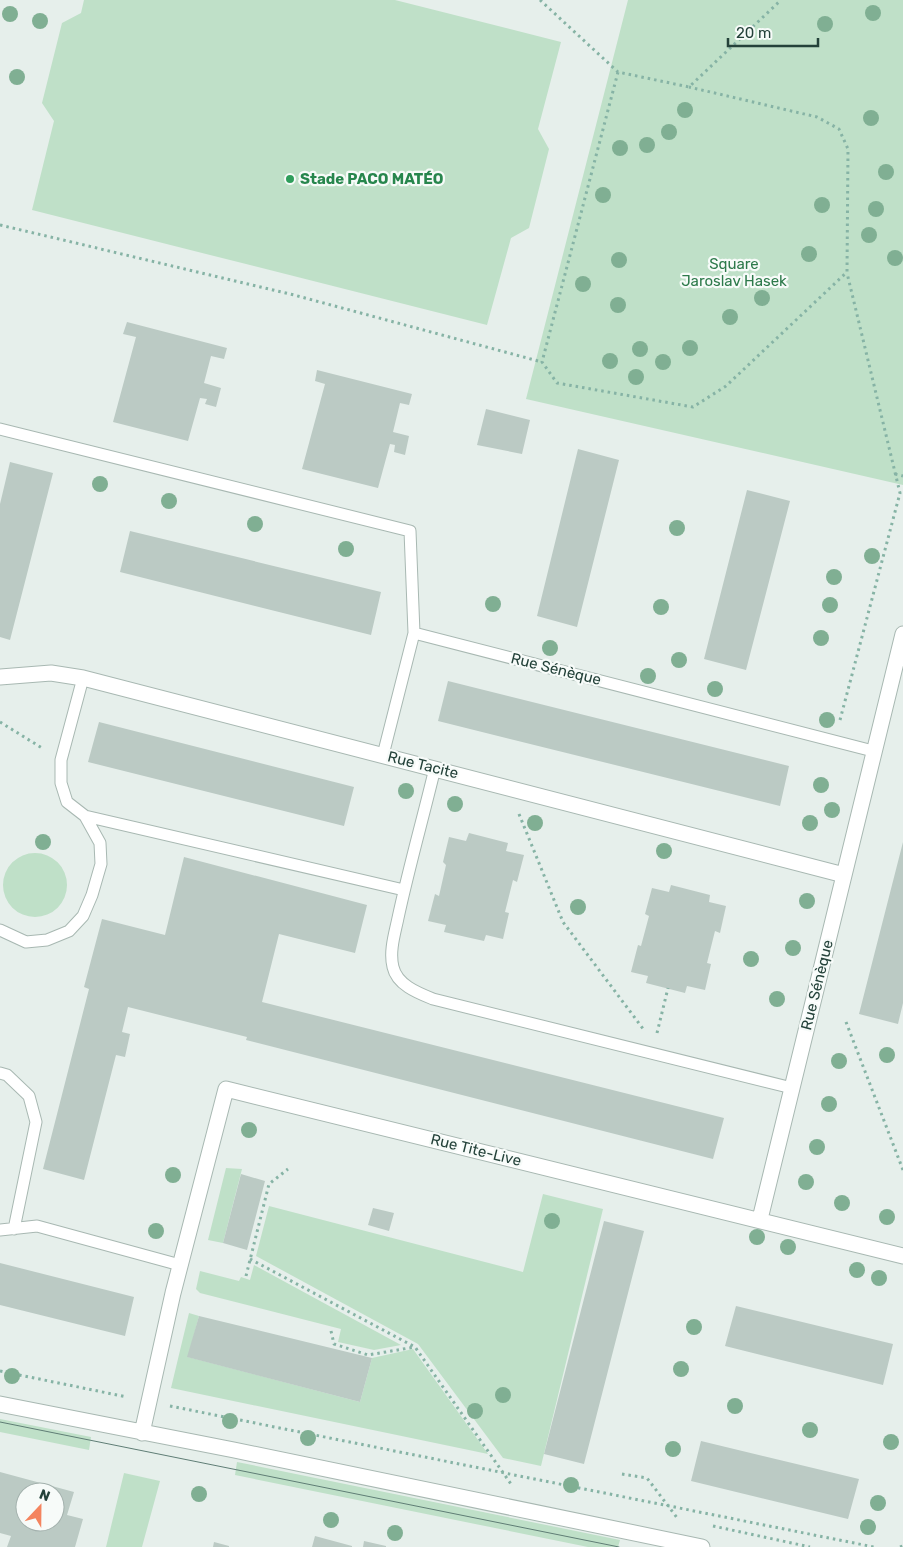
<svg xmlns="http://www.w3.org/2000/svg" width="903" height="1547" font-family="Rubik,sans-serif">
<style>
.green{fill:#bfe0c8}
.building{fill:#bbcac4;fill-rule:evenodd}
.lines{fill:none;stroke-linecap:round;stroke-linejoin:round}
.lane-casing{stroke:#a8b8b2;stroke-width:13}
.street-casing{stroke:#a8b8b2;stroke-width:17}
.path{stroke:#86b3a5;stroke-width:3;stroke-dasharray:2.5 4;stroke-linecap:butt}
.lane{stroke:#fff;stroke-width:11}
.street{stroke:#fff;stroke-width:15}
.tram{stroke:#5f7d75;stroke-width:1}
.tree{fill:#80af93}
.leisure-dot{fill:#2e9e5b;stroke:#f7fbf9;stroke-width:2}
.labels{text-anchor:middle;stroke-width:4.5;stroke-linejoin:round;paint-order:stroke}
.leisure-label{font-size:15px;font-weight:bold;fill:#27864d;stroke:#f7fbf9;text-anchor:start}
.park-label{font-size:15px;fill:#2d7a4b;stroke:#f7fbf9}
.street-label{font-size:15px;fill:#24423a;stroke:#f7fbf9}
</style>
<rect width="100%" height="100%" fill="#e6efeb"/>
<path class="green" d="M84,0H395L561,42L538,129L549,149L529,228L511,238L487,325L32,210L54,121L42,103L62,23L81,13Z
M628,0H903V485L526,399Z
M3 885a32 32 0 1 1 64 0a32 32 0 1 1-64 0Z
M226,1168L242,1169L223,1243L208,1240Z
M543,1194L603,1209L541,1466L503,1458L418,1344L256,1256L269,1206L523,1272Z
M254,1265L401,1345L374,1350L338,1342L341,1329L200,1293L196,1289L200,1271L239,1281L241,1277L250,1280Z
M189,1313L199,1316L188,1357L360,1402L372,1358L413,1349L488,1454L171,1388Z
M0,1419L91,1437L89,1450L0,1432Z
M237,1462L620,1540L618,1547H588L235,1475Z
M124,1473L160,1481L142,1547H106Z"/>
<path class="building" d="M127,322L227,348L224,359L211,356L204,383L221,388L216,407L205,404L207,399L200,398L188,441L113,422L136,337L123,334Z
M317,370L412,394L409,405L400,403L393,432L409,436L405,455L394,452L395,445L390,444L378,488L302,469L325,384L315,381Z
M486,409L530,420L522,454L477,445Z
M578,449L619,460L577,627L537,616Z
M10,462L53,473L10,640L0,637V504Z
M747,490L790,501L746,670L704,659Z
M130,531L381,592L371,635L120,572Z
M448,681L789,766L780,806L438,721Z
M99,722L354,787L344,826L88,762Z
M469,833L508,843L506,851L524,855L517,882L513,880L505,912L509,913L503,939L486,935L484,941L444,932L446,925L428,921L435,894L439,896L446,865L443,862L449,837L466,841Z
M903,842V1003L898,1024L859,1014Z
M184,857L367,905L355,953L279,934L262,1002L724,1118L713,1159L246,1040L247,1037L128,1007L122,1032L130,1034L125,1057L116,1055L84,1180L43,1169L89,989L84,987L102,919L165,935Z
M671,885L710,895L709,902L726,906L720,933L715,931L707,963L711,964L705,990L687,986L685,993L646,983L648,976L631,972L638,945L641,946L649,916L645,914L652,888L669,892Z
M241,1174L265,1181L247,1250L223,1243Z
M373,1208L394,1213L389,1231L368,1225Z
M604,1221L644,1231L584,1464L544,1454Z
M0,1263L134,1297L125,1336L0,1305Z
M736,1306L893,1344L883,1385L725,1346Z
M199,1316L372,1358L360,1402L187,1357Z
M701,1441L859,1479L848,1519L691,1481Z
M0,1472L74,1492L67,1515L83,1519L75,1547H7L11,1536L0,1533ZM25,1492H55V1522H25Z
M315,1536L352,1546V1547H312Z
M364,1541L386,1546V1547H363Z
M214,1542L229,1546V1547H213Z"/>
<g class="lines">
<g class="lane-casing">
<path id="lane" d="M0,429L410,531L414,633L383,755
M414,633L873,751
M435,768C423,818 409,867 398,918C395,933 389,951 393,967C397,985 418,993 433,999L792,1088
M85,816L404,890
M0,930L26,942L47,940L69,931L83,916L92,895L101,864L100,843L85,816L67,802L61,783V760L83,678
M0,1073L7,1075L29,1096L36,1122L14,1229
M0,1230L37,1226L180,1265"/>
</g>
<g class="street-casing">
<path id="street" d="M0,677L51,673L83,678L844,875
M760,1219L903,634
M0,1404L234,1450L702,1547
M142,1433L173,1293L226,1089L903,1256"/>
</g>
<path class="path" d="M540,0L618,72L689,87L781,0
M618,72L542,362L557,383L693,407L726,386L847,272L848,149L839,129L817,117L689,87
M0,225L294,295L542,362
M895,474L903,476
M840,720L900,493L847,273
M0,722L42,748
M519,814L563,922L644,1030
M846,1022L903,1170
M657,1033L668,988
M250,1259L415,1347L511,1484
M246,1276L269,1184L288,1169
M331,1331L334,1344L368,1355L415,1347
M0,1371L127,1397
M170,1406L874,1547
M622,1474L647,1478L678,1519
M713,1526L810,1547
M900,1547L903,1546"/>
<use href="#lane" class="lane"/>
<use href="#street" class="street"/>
<path class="tram" d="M0,1422L619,1547"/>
</g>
<g class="tree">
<circle cx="873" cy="13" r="8"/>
<circle cx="10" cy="14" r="8"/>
<circle cx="40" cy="21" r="8"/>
<circle cx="825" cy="24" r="8"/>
<circle cx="17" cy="77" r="8"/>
<circle cx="685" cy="110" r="8"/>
<circle cx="871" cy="118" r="8"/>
<circle cx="669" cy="132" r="8"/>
<circle cx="647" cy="145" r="8"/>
<circle cx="620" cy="148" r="8"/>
<circle cx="886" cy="172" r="8"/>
<circle cx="603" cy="195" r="8"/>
<circle cx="822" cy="205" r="8"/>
<circle cx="876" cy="209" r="8"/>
<circle cx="869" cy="235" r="8"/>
<circle cx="809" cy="254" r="8"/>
<circle cx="895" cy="258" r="8"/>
<circle cx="619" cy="260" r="8"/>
<circle cx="583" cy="284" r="8"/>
<circle cx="762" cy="298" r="8"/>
<circle cx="618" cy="305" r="8"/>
<circle cx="730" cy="317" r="8"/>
<circle cx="690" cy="348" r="8"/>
<circle cx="640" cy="349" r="8"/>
<circle cx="610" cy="361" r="8"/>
<circle cx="663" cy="362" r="8"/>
<circle cx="636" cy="377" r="8"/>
<circle cx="100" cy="484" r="8"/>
<circle cx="169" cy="501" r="8"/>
<circle cx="255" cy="524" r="8"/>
<circle cx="677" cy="528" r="8"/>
<circle cx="346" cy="549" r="8"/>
<circle cx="872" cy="556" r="8"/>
<circle cx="834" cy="577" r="8"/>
<circle cx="493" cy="604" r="8"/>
<circle cx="830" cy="605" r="8"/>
<circle cx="661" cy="607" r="8"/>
<circle cx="821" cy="638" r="8"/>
<circle cx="550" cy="648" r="8"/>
<circle cx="679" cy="660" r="8"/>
<circle cx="648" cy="676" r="8"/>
<circle cx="715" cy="689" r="8"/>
<circle cx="827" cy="720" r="8"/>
<circle cx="821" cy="785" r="8"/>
<circle cx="406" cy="791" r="8"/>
<circle cx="455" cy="804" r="8"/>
<circle cx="832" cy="810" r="8"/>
<circle cx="535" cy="823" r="8"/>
<circle cx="810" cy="823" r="8"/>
<circle cx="43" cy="842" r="8"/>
<circle cx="664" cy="851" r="8"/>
<circle cx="807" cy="901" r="8"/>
<circle cx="578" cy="907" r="8"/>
<circle cx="793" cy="948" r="8"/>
<circle cx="751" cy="959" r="8"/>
<circle cx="777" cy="999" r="8"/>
<circle cx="887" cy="1055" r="8"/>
<circle cx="839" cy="1061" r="8"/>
<circle cx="829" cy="1104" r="8"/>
<circle cx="249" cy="1130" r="8"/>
<circle cx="817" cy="1147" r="8"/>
<circle cx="173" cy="1175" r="8"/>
<circle cx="806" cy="1182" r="8"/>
<circle cx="842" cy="1203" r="8"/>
<circle cx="887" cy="1217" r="8"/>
<circle cx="552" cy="1221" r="8"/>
<circle cx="156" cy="1231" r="8"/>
<circle cx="757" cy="1237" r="8"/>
<circle cx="788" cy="1247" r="8"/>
<circle cx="857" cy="1270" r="8"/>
<circle cx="879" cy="1278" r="8"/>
<circle cx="694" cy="1327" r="8"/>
<circle cx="681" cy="1369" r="8"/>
<circle cx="12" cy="1376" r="8"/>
<circle cx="503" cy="1395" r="8"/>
<circle cx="735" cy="1406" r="8"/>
<circle cx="475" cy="1411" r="8"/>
<circle cx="230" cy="1421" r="8"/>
<circle cx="810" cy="1430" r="8"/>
<circle cx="308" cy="1438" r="8"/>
<circle cx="891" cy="1442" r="8"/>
<circle cx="673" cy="1449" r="8"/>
<circle cx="571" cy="1485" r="8"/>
<circle cx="199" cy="1494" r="8"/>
<circle cx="878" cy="1503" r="8"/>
<circle cx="331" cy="1520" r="8"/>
<circle cx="868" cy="1527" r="8"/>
<circle cx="395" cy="1533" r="8"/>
</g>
<circle class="leisure-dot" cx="290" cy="179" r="5"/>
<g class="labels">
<g class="leisure-label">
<text x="300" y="184">Stade PACO MATÉO</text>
</g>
<g class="park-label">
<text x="734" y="269">Square<tspan x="734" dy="17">Jaroslav Hasek</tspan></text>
</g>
<g class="street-label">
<text transform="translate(556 669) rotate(14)" y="5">Rue Sénèque</text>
<text transform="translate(423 765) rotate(14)" y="5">Rue Tacite</text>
<text transform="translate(817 985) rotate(-76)" y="5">Rue Sénèque</text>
<text transform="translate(476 1150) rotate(14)" y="5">Rue Tite-Live</text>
</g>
</g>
<g transform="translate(40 1507) rotate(22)"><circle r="24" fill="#f7fbf9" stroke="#a3b1ad"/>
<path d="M0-4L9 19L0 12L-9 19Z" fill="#f4845f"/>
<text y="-8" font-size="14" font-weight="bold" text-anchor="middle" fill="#24423a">N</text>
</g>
<path d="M728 38v8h90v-8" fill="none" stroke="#24423a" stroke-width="2.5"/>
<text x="736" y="38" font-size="15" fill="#24423a" stroke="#f7fbf9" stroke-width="4" paint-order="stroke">20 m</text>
</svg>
